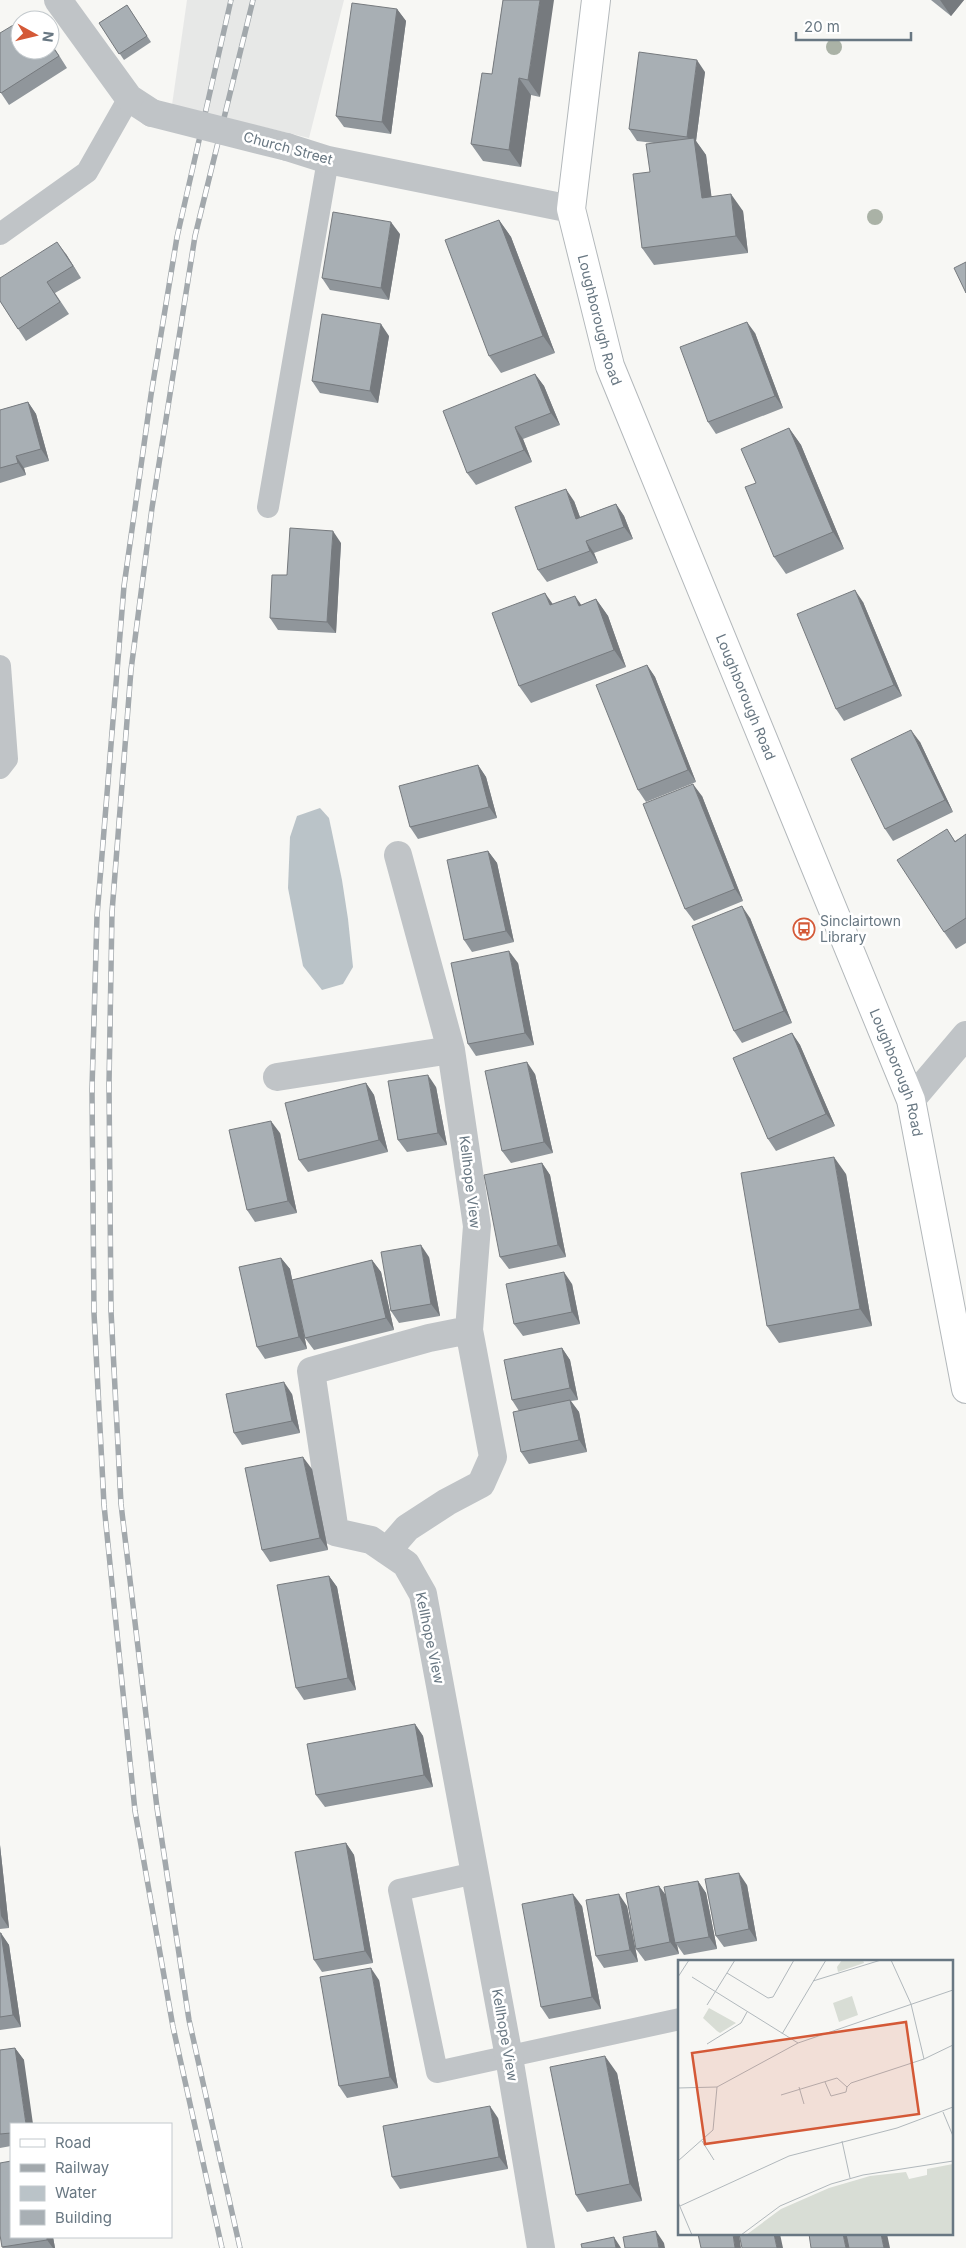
<svg xmlns="http://www.w3.org/2000/svg" width="966" height="2248" font-family="Inter,sans-serif">
<style>
.built{fill:#e7e8e7}
.water{fill:#bac3c8}
.lines{fill:none;stroke-linecap:round;stroke-linejoin:round}
.secondary-casing{stroke:#b3b8bb;stroke-width:30}
.lane{stroke:#c0c4c7;stroke-width:22}
.street{stroke:#c0c4c7;stroke-width:28}
.secondary{stroke:#fff;stroke-width:28}
.rail-casing{stroke:#a2a8ac;stroke-width:5.5}
.rail{stroke:#fff;stroke-width:4;stroke-dasharray:11;stroke-linecap:butt}
.street-bridge{stroke:#c0c4c7;stroke-width:28}
.tree{fill:#aab2a6}
.wall{fill:#90969b}
.shaded-wall{fill:#767a7e}
.building{fill:#a8afb4;stroke:#767a7e}
.labels{text-anchor:middle;stroke-width:5;stroke-linejoin:round;paint-order:stroke}
.street-label{font-size:14px;fill:#687782;stroke:#fff}
.poi-label{font-size:14px;fill:#687782;stroke:#fff;text-anchor:start}
.inset-road{fill:none;stroke:#b1b8bc;stroke-width:1}
.view{fill:#d45937;fill-opacity:0.15;stroke:#d45937;stroke-width:2.5}
.inset-edge{fill:none;stroke:#687782;stroke-width:2.5}
</style>
<rect width="100%" height="100%" fill="#f7f7f4"/>
<path class="built" d="M187,0H344L309,138L172,105Z"/>
<path class="water" d="M320,808L329,818L342,880L348,919L353,967L343,984L322,990L303,966L288,888L290,837L297,816Z"/>
<g class="lines">
<g class="secondary-casing">
<g id="secondary">
<path id="s1" d="M596,0L571,209L610,366L911,1100L966,1389"/>
</g>
</g>
<path class="lane" d="M0,234L87,172L129,98
M268,507L328,160
M0,666L7,759L0,768
M475,1873L399,1890L437,2072L680,2019"/>
<path class="street" d="M58,0L129,98L152,113
M287,147L328,160L571,209
M398,855L451,1050L477,1226L469,1330L493,1457L481,1484L447,1502L407,1528L387,1551L406,1564L423,1594L509,2057L541,2248
M277,1077L451,1050
M911,1100L966,1035
M387,1551L371,1540L335,1532L311,1371L429,1338L469,1330"/>
<use href="#secondary" class="secondary"/>
<g class="rail-casing">
<path id="rail" d="M222,2248L173,2027L135,1811L104,1505L94,1313L92,1089L97,916L124,586L151,395L177,237L231,0
M240,2248L189,2020L157,1808L121,1504L111,1311L109,1084L112,912L131,670L152,508L195,236L253,0"/>
</g>
<use href="#rail" class="rail"/>
<path class="street-bridge" d="M152,113L287,147"/>
</g>
<g class="tree">
<circle cx="834" cy="47" r="8"/>
<circle cx="875" cy="217" r="8"/>
</g>
<path class="wall" d="M503,0L540,97L531,95L521,167L483,161L471,144L492,74Z
M931,0H964L951,16Z
M127,5L151,42L124,60L99,23Z
M397,9L406,21L391,134L344,127L336,116Z
M50,41L67,68L9,105L1,93Z
M705,72L696,141L706,155L711,196L743,211L748,253L654,265L642,248L650,172L654,143L637,141L629,129Z
M499,220L511,237L555,353L501,373L489,356Z
M400,234L389,300L330,290L322,278Z
M66,254L81,278L55,293L69,314L26,341L0,301Z
M755,333L783,408L716,434L708,422Z
M389,336L378,403L320,393L312,381Z
M535,374L544,386L560,425L523,439L532,462L476,485L467,473Z
M28,402L36,414L49,461L24,468L26,475L0,483V410Z
M789,428L801,445L844,549L786,574L774,557L756,483Z
M574,501L580,517L616,504L624,516L633,539L594,553L598,563L547,582L538,570Z
M341,543L336,633L278,630L270,618L287,575Z
M596,599L608,616L626,667L531,703L519,686L581,605Z
M863,602L902,696L844,721L836,709Z
M647,665L655,677L696,782L646,802L638,790Z
M920,742L953,812L893,841L885,829Z
M478,765L486,777L497,818L418,839L410,827Z
M702,796L743,901L694,921L685,909Z
M947,829L955,841L966,834V943L956,949L944,932Z
M488,851L497,863L514,942L472,952L464,940Z
M750,918L792,1023L742,1043L734,1031Z
M518,963L534,1045L476,1056L468,1044Z
M792,1033L800,1045L835,1126L776,1151L768,1139Z
M535,1074L553,1153L511,1163L502,1151Z
M366,1083L374,1095L388,1152L308,1172L299,1160Z
M436,1087L447,1145L407,1152L398,1140Z
M280,1133L297,1213L255,1222L247,1210Z
M542,1163L550,1175L566,1257L509,1269L500,1257Z
M846,1174L872,1326L779,1343L767,1326Z
M429,1257L440,1316L399,1323L391,1311Z
M281,1258L290,1269L292,1280L372,1260L381,1272L394,1330L314,1350L305,1338L296,1297L307,1349L265,1359L257,1347Z
M572,1284L580,1324L523,1336L514,1324Z
M562,1348L570,1360L578,1400L571,1401L579,1412L587,1452L529,1464L521,1452L519,1411L512,1400Z
M292,1394L300,1433L242,1445L234,1433Z
M312,1469L328,1550L270,1562L262,1550Z
M329,1576L337,1587L356,1690L304,1700L296,1688Z
M415,1724L423,1736L433,1787L325,1807L316,1795Z
M346,1843L354,1855L373,1963L322,1972L314,1960Z
M0,1845L9,1928L0,1929Z
M698,1881L706,1893L717,1949L684,1955L677,1945L679,1954L645,1961L636,1949L659,1886L666,1896Z
M747,1885L757,1941L724,1947L716,1936Z
M582,1906L601,2009L549,2019L541,2007Z
M627,1906L638,1962L604,1968L596,1956Z
M0,1933L9,1945L21,2027L0,2030Z
M379,1980L398,2088L347,2098L339,2086Z
M15,2048L24,2060L11,2124V2146L0,2148V2050Z
M617,2073L642,2201L587,2212L576,2195Z
M498,2118L508,2169L400,2189L392,2177Z
M11,2237H53L55,2248H3L2,2247Z"/>
<path class="shaded-wall" d="M540,0H554L540,97L528,80Z
M940,0H964L951,16Z
M397,9L406,21L391,134L382,122Z
M697,60L705,72L696,141L706,155L714,215L702,198L695,149L687,137Z
M519,78L531,95L521,167L509,150Z
M731,194L743,211L748,253L736,236Z
M499,220L511,237L555,353L543,336Z
M391,222L400,234L389,300L381,288Z
M57,242L66,254L81,278Z
M747,322L755,333L783,408L775,396Z
M381,324L389,336L378,403L370,391Z
M535,374L544,386L560,425L551,413Z
M28,402L36,414L49,461L41,449Z
M515,427L523,439L532,462L524,450Z
M789,428L801,445L844,549L833,532Z
M16,456L24,468L26,475L18,463Z
M566,489L574,501L585,531L576,519Z
M616,504L624,516L633,539L624,527Z
M333,531L341,543L336,633L327,622Z
M586,541L594,553L598,563L590,551Z
M855,590L863,602L902,696L894,685Z
M545,593L557,610L550,605Z
M575,596L587,613L579,606Z
M596,599L608,616L626,667L614,650Z
M647,665L655,677L696,782L688,770Z
M911,730L920,742L953,812L945,800Z
M478,765L486,777L497,818L489,807Z
M693,784L702,796L743,901L735,889Z
M488,851L497,863L514,942L506,931Z
M742,906L750,918L792,1023L784,1011Z
M509,951L518,963L534,1045L525,1033Z
M792,1033L800,1045L835,1126L826,1114Z
M527,1062L535,1074L553,1153L544,1142Z
M428,1075L436,1087L447,1145L438,1133Z
M366,1083L374,1095L388,1152L379,1140Z
M271,1121L280,1133L297,1213L288,1201Z
M834,1157L846,1174L872,1326L860,1309Z
M542,1163L550,1175L566,1257L558,1245Z
M421,1245L429,1257L440,1316L431,1304Z
M281,1258L290,1269L307,1349L299,1337Z
M372,1260L381,1272L394,1330L386,1318Z
M564,1272L572,1284L580,1324L572,1312Z
M562,1348L570,1360L578,1400L570,1388Z
M284,1382L292,1394L300,1433L292,1421Z
M570,1400L579,1412L587,1452L579,1440Z
M303,1457L312,1469L328,1550L320,1538Z
M329,1576L337,1587L356,1690L348,1678Z
M415,1724L423,1736L433,1787L424,1775Z
M346,1843L354,1855L373,1963L365,1951Z
M0,1845L9,1928L1,1916L0,1907Z
M739,1873L747,1885L757,1941L749,1929Z
M698,1881L706,1893L717,1949L709,1937Z
M659,1886L668,1898L675,1943L677,1945L679,1954L670,1942Z
M573,1894L582,1906L601,2009L592,1997Z
M619,1894L627,1906L638,1962L630,1950Z
M1,1933L9,1945L21,2027L13,2015Z
M371,1968L379,1980L398,2088L390,2077Z
M15,2048L24,2060L33,2124H26Z
M605,2056L617,2073L642,2201L630,2184Z
M490,2106L498,2118L508,2169L499,2157Z
M656,2231L664,2243L665,2248H659Z
M733,2234H739L741,2248H735Z
M774,2234H780L783,2248H777Z
M843,2234H849L852,2248H846Z
M881,2234H887L890,2248H884Z
M47,2237H53L55,2248H53L47,2240Z
M614,2237L621,2248H616Z"/>
<path class="building" d="M503,0H540L528,80L519,78L509,150L471,144L482,73L492,74Z
M352,3L397,9L382,122L336,116Z
M127,5L147,36L119,54L99,23Z
M31,13L36,20H21Z
M20,21V50H50V43L59,56L1,93L0,92V33Z
M639,52L697,60L687,137L629,129Z
M694,138L702,198L731,194L736,236L642,248L633,174L650,172L646,144Z
M333,212L391,222L381,288L322,278Z
M499,220L543,336L489,356L445,240Z
M57,242L73,266L47,282L60,302L18,329L0,301V278Z
M966,262V293L954,268Z
M322,314L381,324L370,391L312,381Z
M747,322L775,396L708,422L680,347Z
M535,374L551,413L515,427L524,450L467,473L443,411Z
M28,402L41,449L16,456L18,463L0,468V410Z
M789,428L833,532L774,557L745,487L756,483L741,449Z
M566,489L576,519L616,504L624,527L586,541L590,551L538,570L515,507Z
M290,528L333,531L327,622L270,618L272,575H287Z
M855,590L894,685L836,709L797,614Z
M545,593L550,605L575,596L579,606L596,599L614,650L519,686L492,613Z
M647,665L688,770L638,790L596,685Z
M911,730L945,800L885,829L851,759Z
M478,765L489,807L410,827L399,786Z
M693,784L735,889L685,909L643,804Z
M947,829L955,842L966,834V918L944,932L897,860Z
M488,851L506,931L464,940L447,860Z
M742,906L784,1011L734,1031L692,926Z
M509,951L525,1033L468,1044L451,963Z
M792,1033L826,1114L768,1139L733,1058Z
M527,1062L544,1142L502,1151L485,1071Z
M428,1075L438,1133L398,1140L388,1081Z
M366,1083L379,1140L299,1160L285,1103Z
M271,1121L288,1201L247,1210L229,1130Z
M834,1157L860,1309L767,1326L741,1173Z
M542,1163L558,1245L500,1257L484,1175Z
M421,1245L431,1304L391,1311L381,1252Z
M281,1258L299,1337L257,1347L239,1267Z
M372,1260L386,1318L305,1338L292,1280Z
M564,1272L572,1312L514,1324L506,1284Z
M562,1348L570,1388L512,1400L504,1360Z
M284,1382L292,1421L234,1433L226,1394Z
M570,1400L579,1440L521,1452L513,1412Z
M303,1457L320,1538L262,1550L245,1468Z
M329,1576L348,1678L296,1688L277,1585Z
M415,1724L424,1775L316,1795L307,1744Z
M346,1843L365,1951L314,1960L295,1852Z
M739,1873L749,1929L716,1936L705,1879Z
M698,1881L709,1937L675,1943L664,1887Z
M659,1886L670,1942L636,1949L626,1893Z
M573,1894L592,1997L541,2007L522,1904Z
M619,1894L630,1950L596,1956L586,1900Z
M0,1933H1L13,2015L0,2017Z
M371,1968L390,2077L339,2086L320,1977Z
M15,2048L26,2124H11V2133L0,2134V2050Z
M605,2056L630,2184L576,2195L550,2067Z
M490,2106L499,2157L392,2177L383,2126Z
M11,2161V2237H47V2240L2,2247L0,2235V2163Z
M656,2231L659,2248H625L623,2237Z
M698,2234H733L735,2248H701Z
M739,2234H774L777,2248H742Z
M809,2234H843L846,2248H811Z
M846,2234H881L884,2248H849Z
M614,2237L616,2248H582L581,2244Z"/>
<defs>
<g id="bus-ring" transform="scale(1.125)"><circle r="9.5" fill="#fff" stroke="#d45937" stroke-width="1.5"/><path d="M-5-6H5V4H4V6H2V4H-2V6H-4V4H-5ZM-3.5-4V0h7V-4ZM-3.5 1.2v1.5H-2V1.2ZM2 1.2v1.5H3.5V1.2Z" fill="#d45937"/></g>
</defs>
<g fill-rule="evenodd">
<use href="#bus-ring" x="804" y="929"/>
</g>
<g class="labels">
<g class="street-label">
<text transform="translate(288 148) rotate(15)" y="5">Church Street</text>
<text dy="5" stroke="none"><textPath href="#s1" startOffset="325">Loughborough Road</textPath></text>
<text dy="5" stroke="none"><textPath href="#s1" startOffset="730">Loughborough Road</textPath></text>
<text dy="5" stroke="none"><textPath href="#s1" startOffset="1135">Loughborough Road</textPath></text>
<text transform="translate(470 1182) rotate(83)" y="5">Kellhope View</text>
<text transform="translate(430 1638) rotate(78)" y="5">Kellhope View</text>
<text transform="translate(505 2035) rotate(80)" y="5">Kellhope View</text>
</g>
<g class="poi-label">
<text x="820" y="926">Sinclairtown<tspan x="820" dy="16">Library</tspan></text>
</g>
</g>
<g transform="translate(678 1960)">
<rect width="275" height="275" fill="#f7f7f4"/>
<path d="M164,0H185L186,3L160,12L159,7ZM174,36L180,55L161,62L155,43ZM31,48L58,63L42,73L39,71L25,58ZM275,204V275H68L103,249L151,228L192,216L228,212L231,219L249,215V209Z" fill="#d8ddd5"/>
<path class="inset-road" d="M213,0L233,44L246,99L275,85M49,13L90,38L95,37L116,0M0,17L11,0M14,17L120,83M135,21L203,0M29,45L57,0M104,74L148,0M29,84L63,63L69,52M147,122L153,136L168,132L169,127M121,127L126,144M0,128L39,127L120,83L275,30M103,135L159,118L169,127L173,123L246,99M265,152L275,176M24,181L36,200M164,181L172,218M0,201L35,170L39,127M0,242L14,275M2,246L111,196L219,168L275,147M63,275L102,246L153,224L185,215L275,201"/>
<path class="view" d="M228,62L241,154L27,184L14,93Z"/>
<rect width="275" height="275" class="inset-edge"/>
</g>
<rect x="10" y="2123" width="162" height="115" fill="#ffffff" stroke="#c3c9cd"/>
<rect x="20" y="2139" width="25" height="8" fill="#ffffff" stroke="#c3c9cd"/>
<text x="55" y="2148" font-size="15" fill="#687782">Road</text>
<rect x="20" y="2164" width="25" height="8" fill="#a2a8ac" stroke="#c3c9cd"/>
<text x="55" y="2173" font-size="15" fill="#687782">Railway</text>
<rect x="20" y="2186" width="25" height="15" fill="#bac3c8" stroke="#c3c9cd"/>
<text x="55" y="2198" font-size="15" fill="#687782">Water</text>
<rect x="20" y="2210" width="25" height="15" fill="#a8afb4" stroke="#c3c9cd"/>
<text x="55" y="2223" font-size="15" fill="#687782">Building</text>
<g transform="translate(35 35) rotate(98)"><circle r="24" fill="#ffffff" stroke="#c3c9cd"/>
<path d="M0-4L9 19L0 12L-9 19Z" fill="#d45937"/>
<text y="-8" font-size="14" font-weight="bold" text-anchor="middle" fill="#687782">N</text>
</g>
<path d="M796 32v8h115v-8" fill="none" stroke="#687782" stroke-width="2.5"/>
<text x="804" y="32" font-size="15" fill="#687782" stroke="#ffffff" stroke-width="4" paint-order="stroke">20 m</text>
</svg>
